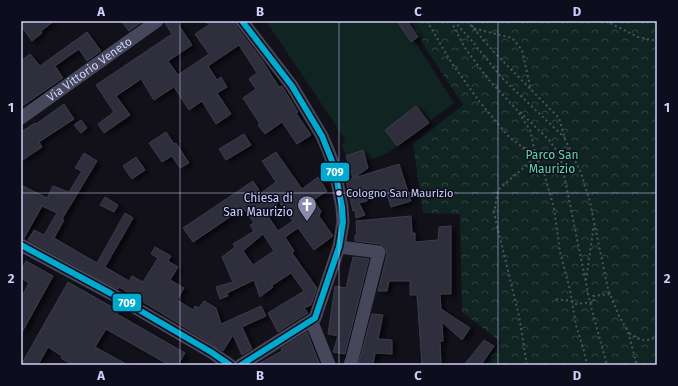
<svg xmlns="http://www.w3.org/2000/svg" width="678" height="386" font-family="'Fira Sans',sans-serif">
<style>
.green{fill:#102422}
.park{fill:url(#park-crowns)}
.building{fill:#2e2f3c;stroke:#3c3b4d;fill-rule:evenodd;filter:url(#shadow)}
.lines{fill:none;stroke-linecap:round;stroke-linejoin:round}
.path{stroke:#47565f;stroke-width:2;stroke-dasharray:2 3;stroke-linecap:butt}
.minor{stroke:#46475a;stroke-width:13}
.bus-1-casing{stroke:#0e0d1e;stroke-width:9}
.bus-1{stroke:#00a9ce;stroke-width:6}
.grid{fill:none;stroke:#cccefc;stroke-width:1;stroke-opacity:0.55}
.bus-dot{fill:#cccefc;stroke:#0e0d1e;stroke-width:1.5}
.labels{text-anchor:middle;stroke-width:3;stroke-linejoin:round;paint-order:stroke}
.bus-label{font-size:11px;fill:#cccefc;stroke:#0e0d1e;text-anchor:start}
.street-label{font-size:12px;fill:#cccefc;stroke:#0e0d1e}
.park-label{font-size:12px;fill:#5dd7a8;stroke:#0e0d1e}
.poi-label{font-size:12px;fill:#cccefc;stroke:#0e0d1e;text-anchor:end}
.line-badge{stroke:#0e0d1e;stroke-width:1.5}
.badge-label{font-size:11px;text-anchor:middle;font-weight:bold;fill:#fff}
.neatline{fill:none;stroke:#cccefc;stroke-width:1.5}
.grid-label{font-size:13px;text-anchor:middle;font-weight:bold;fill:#cccefc}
</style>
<defs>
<pattern id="park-crowns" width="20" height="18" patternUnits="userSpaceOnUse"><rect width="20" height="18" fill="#102422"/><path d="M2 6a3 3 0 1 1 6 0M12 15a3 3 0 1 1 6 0" fill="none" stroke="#324343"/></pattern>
<filter id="shadow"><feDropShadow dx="4.5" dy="2.5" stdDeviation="2" flood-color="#0009"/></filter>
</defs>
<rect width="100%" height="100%" fill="#12111a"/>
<path class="green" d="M266,21H407L418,37L414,40L454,103L388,153L350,167L342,146L345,139Z"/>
<path class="park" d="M408,21H657V365H485L501,342L462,312L460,214L423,213L413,144L463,105Z"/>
<path class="building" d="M21,21H54L41,31L42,33L32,41L21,26Z
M121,21H143L129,31Z
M165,21H176L192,45L168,61L178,75L209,54L195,34L209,25L206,21H234L236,26L262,60L279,87L282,86L285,91L298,112L296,113L311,135L297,144L282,122L265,134L258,125L260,124L243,98L256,89L249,79L257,73L239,45L208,66L217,80L221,77L227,87L217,93L231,114L216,124L202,101L189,110L174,87L154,100L141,79L116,96L130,115L104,133L98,124L114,112L96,85L172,34L165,23Z
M397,21H407L418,37L411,42Z
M87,32L101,51L87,61L79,49L55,66L63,78L21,107V61L30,54L40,66Z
M64,104L74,119L39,142L42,147L21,161V132L35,123L36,124Z
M416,106L429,123L397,146L385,130Z
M81,120L87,128L81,133L74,125Z
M166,132L174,144L176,143L189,163L180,168L172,156L162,162L149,143Z
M244,134L251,145L226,160L219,149Z
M363,150L368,168L354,178L399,164L411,201L391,207L385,188L366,193L367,201L359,203L365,215L356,218L355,210L353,211L346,181L353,178L346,156Z
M276,152L302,189L318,177L327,191L313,200L321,211L319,216L333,236L314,250L298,228L285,237L294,251L292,253L317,288L311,305L304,308L308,313L278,332L268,313L304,291L291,273L271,286L273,287L260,297L254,280L227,293L228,296L220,299L216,287L233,282L222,257L235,247L233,244L254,231L250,225L254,223L243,208L193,242L183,228L253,181L261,193L276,182L262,161ZM279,202L293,221L278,231L265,212ZM263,234L274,251L253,265L243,251Z
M84,153L97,161L62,219L64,220L54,238L97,263L125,213L133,218L105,267L129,281L132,276L143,282L158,258L151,254L155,247L171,256L168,261L178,267L170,280L184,288L177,300L193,310L195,306L199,308L204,301L216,308L221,324L261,306L266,316L242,327L252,349L242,355L233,335L223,351L119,287L118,289L28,240L34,230L44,235L57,213L42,206L24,238L21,237V185L47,198L53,186L69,192L82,171L75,168Z
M136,157L145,170L132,179L123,166Z
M105,197L118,205L114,212L100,205Z
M411,216L412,233H415V242L438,240L439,227L451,226V294H440L441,309L470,328L462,340L442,322L443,341H440L441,365H422L417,295H410V281H389L387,291H378L387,254L386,249L384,246L380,244L355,241V235H357L356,221Z
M353,257L369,259L345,354L333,352L338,336L328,334L335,286L346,288Z
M26,261L53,276L21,334V298L29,283L21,278V271Z
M68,282L119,311L117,314L185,353L178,365H169L106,329L95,347L128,365H73L61,358L62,356L48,347L38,365H21Z
M372,314L383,315L378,339L392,340V354L375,353L373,365H358Z
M307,332L320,365H256L282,351L281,349Z
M484,340L494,346L481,365H464Z"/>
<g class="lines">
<path class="path" d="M427,21L451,62L479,101L509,137L536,157L543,170L554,208L560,252L570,290L576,325L584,351L587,365
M451,21L465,48L488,79L517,110L530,130L536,157L498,190L494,213L519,316L527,365
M454,21L472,41L502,78L565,138
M467,21L493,51L559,118L565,139L581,173L590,202L608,289L619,316L628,332L637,365
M475,21L472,28L512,38L522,50L531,90
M606,21L638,37L657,41
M520,112L549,140L560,155L590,303L607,365
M586,280L594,225
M556,299L571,301L576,304L594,302L593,296L610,294
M629,333C641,341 644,342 657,337"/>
<g class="minor">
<path id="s1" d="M21,118L157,21"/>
<path d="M21,245L110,293L211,352L230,365"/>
<path d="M339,247L379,252L352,359L350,365"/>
<path d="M312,320L313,325L329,365"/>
<path d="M241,365L315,318L339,247L343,222L342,207L334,166L328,150L322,136L292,86L242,21"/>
</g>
<g class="bus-1-casing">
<path id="bus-1" d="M21,245L110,293L211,352L230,365
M241,365L315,318L339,247L343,222L342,207L334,166L322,136L292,86L242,21"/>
</g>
<use href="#bus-1" class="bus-1"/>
</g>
<path class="grid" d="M180,21V365M339,21V365M498,21V365M21,193H657"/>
<defs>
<g id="church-pin" transform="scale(1)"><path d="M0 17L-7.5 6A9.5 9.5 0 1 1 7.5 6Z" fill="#8b8cad" stroke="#0e0d1e"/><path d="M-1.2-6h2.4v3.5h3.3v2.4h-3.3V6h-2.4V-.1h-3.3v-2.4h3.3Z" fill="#fff"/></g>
</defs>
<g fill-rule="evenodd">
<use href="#church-pin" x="307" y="205"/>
</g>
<circle class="bus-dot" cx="339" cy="193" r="3.5"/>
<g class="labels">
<g class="bus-label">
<text x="346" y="197">Cologno San Maurizio</text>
</g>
<g class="street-label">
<text dy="4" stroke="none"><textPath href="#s1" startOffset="84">Via Vittorio Veneto</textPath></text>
</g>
<g class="park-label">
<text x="552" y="159">Parco San<tspan x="552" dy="14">Maurizio</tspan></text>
</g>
<g class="poi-label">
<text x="293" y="202">Chiesa di<tspan x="293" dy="14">San Maurizio</tspan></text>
</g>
</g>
<g class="line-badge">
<rect x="320" y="162" width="30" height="20" rx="4" fill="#00a9ce"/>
<rect x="112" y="293" width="30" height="19" rx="4" fill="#00a9ce"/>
</g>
<g class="badge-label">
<text x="335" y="176">709</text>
<text x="127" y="307">709</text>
</g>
<rect width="678" height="386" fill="none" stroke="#0e0d1e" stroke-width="44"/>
<rect x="22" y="22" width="634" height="342" class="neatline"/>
<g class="grid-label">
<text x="101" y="16">A</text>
<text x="260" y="16">B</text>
<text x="418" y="16">C</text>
<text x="577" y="16">D</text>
<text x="11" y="112">1</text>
<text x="667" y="112">1</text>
<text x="11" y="283">2</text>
<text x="667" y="283">2</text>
<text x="101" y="380">A</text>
<text x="260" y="380">B</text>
<text x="418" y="380">C</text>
<text x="577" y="380">D</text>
</g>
</svg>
